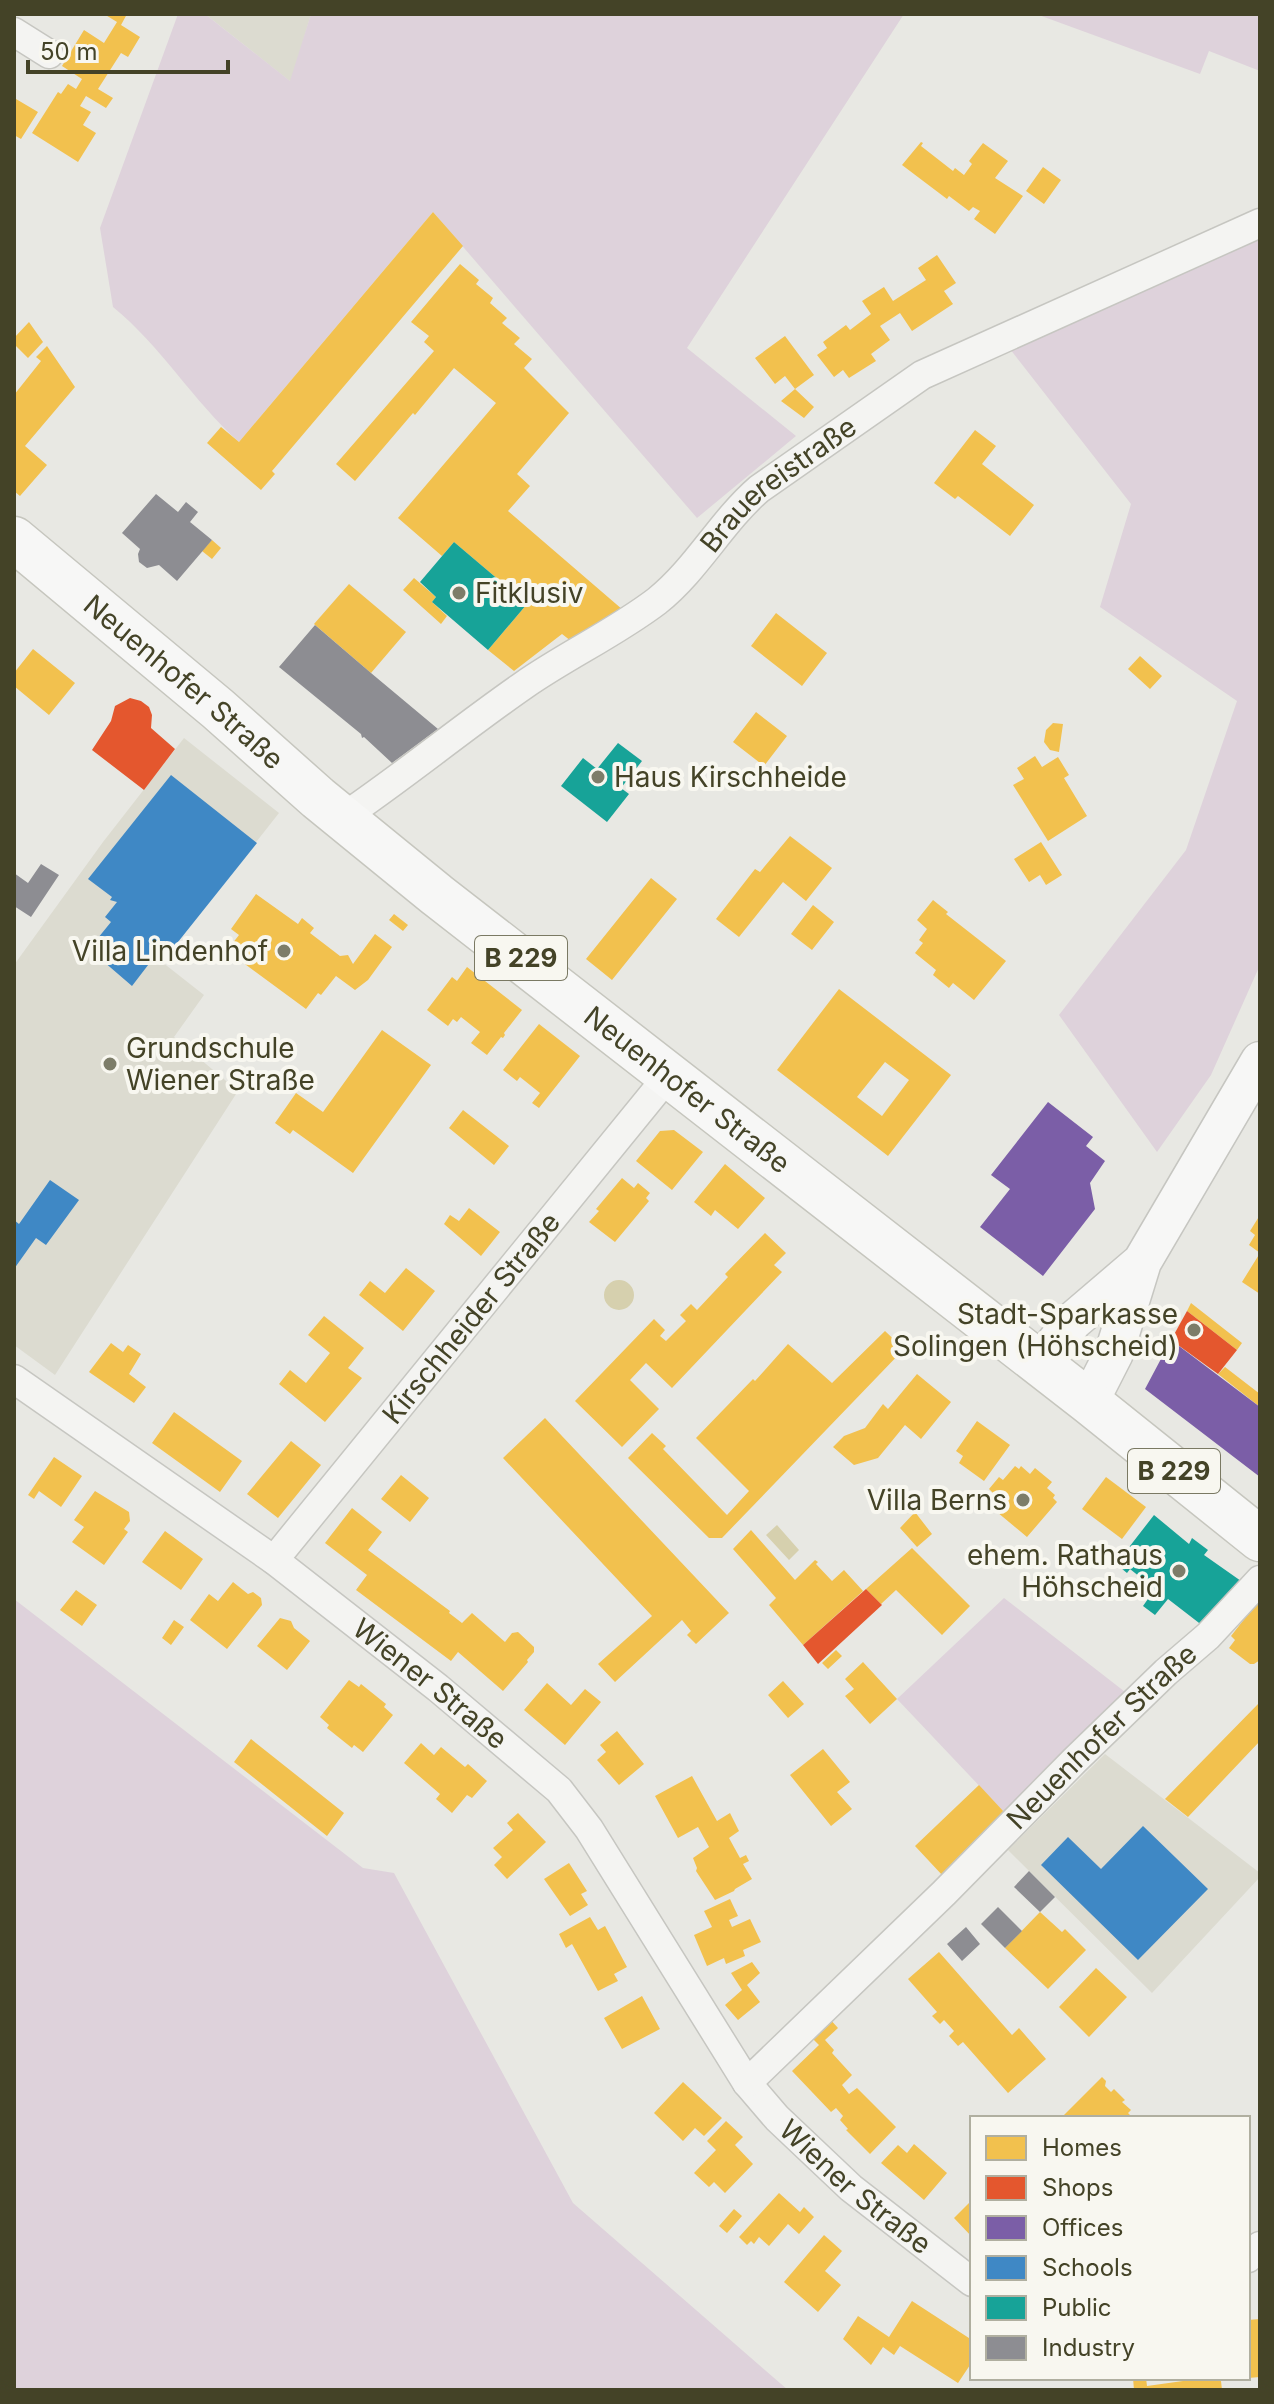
<svg xmlns="http://www.w3.org/2000/svg" width="1274" height="2404" font-family="Inter,sans-serif">
<style>
.built{fill:#dcdbd0}
.green{fill:#ded2db}
.water{fill:#d6d0ae}
.homes{fill:#f2c14e;fill-rule:evenodd}
.shops{fill:#e4572e}
.offices{fill:#7b5ea7}
.schools{fill:#3f88c5}
.public{fill:#17a398}
.industry{fill:#8d8d92}
.lines{fill:none;stroke-linecap:round;stroke-linejoin:round}
.minor-casing{stroke:#c6c6c1;stroke-width:31}
.secondary-casing{stroke:#c6c6c1;stroke-width:41}
.primary-casing{stroke:#c6c6be;stroke-width:47}
.minor{stroke:#f4f4f2;stroke-width:28}
.secondary{stroke:#f7f7f6;stroke-width:38}
.primary{stroke:#f7f7f6;stroke-width:44}
.poi-dot{fill:#7d7d69;stroke:#f8f7f0;stroke-width:3}
.labels{text-anchor:middle;stroke-width:8;stroke-linejoin:round;paint-order:stroke}
.shield{fill:#f8f7f0;stroke:#7a7963;stroke-width:2}
.shield-label{font-size:26px;font-weight:bold;fill:#444327}
.street-label{font-size:28px;fill:#444327;stroke:#f8f7f0}
.poi-label{font-size:28px;fill:#444327;stroke:#f8f7f0;text-anchor:end}
</style>
<rect width="100%" height="100%" fill="#e8e8e3"/>
<path class="built" d="M205,14H311L291,82Z
M184,738L279,813L162,962L204,995L174,1037L238,1091L55,1375L14,1345V965L103,842Z
M1105,1754L1260,1873V1877L1152,1993L1008,1850Z"/>
<path class="green" d="M178,14H205L290,81L311,14H904L687,348L796,436L697,518L433,212L239,442C193,401 161,346 113,307L100,228Z
M1036,14H1260V71L1209,51L1200,74Z
M1260,236V965L1211,1075L1157,1152L1059,1015L1186,850L1237,701L1100,607L1131,504L1010,349Z
M1004,1598L1129,1695L1005,1813L897,1699Z
M14,1599L363,1868L394,1873L573,2203L788,2390H14Z"/>
<path class="water" d="M604 1295a15 15 0 1 1 30 0a15 15 0 1 1-30 0Z
M777,1525L799,1550L789,1560L766,1535Z"/>
<path class="homes" d="M104,14H127L121,25L140,37L128,57L121,53L98,89L113,98L106,108L86,96L80,106L91,112L83,125L96,133L78,162L32,133L58,92L61,94L68,84L76,89L82,79L62,66L84,30L104,43L117,22Z
M16,99L38,112L21,139L14,135V102Z
M921,142L923,143L921,146L953,171L955,168L964,175L972,164L969,161L983,143L1008,161L995,178L1023,196L995,234L974,219L980,211L973,207L969,211L949,196L947,199L902,165Z
M1043,167L1061,180L1044,204L1026,191Z
M433,212L463,246L272,471L275,474L261,490L207,443L221,427L239,442Z
M937,255L956,283L944,291L953,304L912,331L900,313L880,326L890,340L871,354L876,361L849,378L843,370L834,377L817,355L827,348L823,342L846,325L850,330L871,314L862,301L884,287L893,301L926,280L918,268Z
M460,264L479,280L476,284L493,298L490,303L507,318L502,323L520,338L514,344L532,359L524,368L569,413L517,474L530,486L508,511L623,610L571,641L562,634L514,671L488,650L527,604L454,542L442,556L398,518L496,403L454,368L415,415L413,413L355,481L336,464L434,351L424,342L429,336L411,322Z
M29,322L43,342L28,358L14,344V338Z
M785,336L814,375L795,389L814,407L804,418L781,401L795,389L785,376L775,384L755,358Z
M47,346L75,387L25,446L47,465L20,496L14,491V395L41,361L36,357Z
M975,430L996,446L982,464L1034,505L1010,536L958,496L955,499L934,483Z
M212,540L221,548L212,559L202,551Z
M414,578L436,597L432,602L447,616L441,624L403,590Z
M349,584L406,632L371,673L314,624Z
M776,613L827,653L802,686L751,646Z
M33,649L75,683L49,715L14,686V673Z
M1140,656L1162,676L1150,689L1128,669Z
M756,712L787,736L764,766L733,742Z
M1053,723L1063,724L1059,752L1050,750L1044,742L1046,730Z
M1035,756L1042,767L1058,757L1069,775L1064,778L1087,816L1048,841L1013,785L1024,779L1017,768Z
M790,836L832,868L806,901L783,882L739,937L716,919L755,869L760,872Z
M1041,842L1062,875L1046,885L1040,875L1029,882L1014,859Z
M651,878L677,899L612,980L586,959Z
M256,894L298,924L302,918L314,928L310,933L340,956L348,955L353,964L375,934L392,947L368,980L355,990L336,976L321,995L318,993L306,1009L234,956L232,944L239,935L231,929Z
M933,900L948,912L946,914L1006,961L974,1000L953,983L949,988L933,975L936,970L915,953L923,943L919,940L927,929L917,920Z
M813,905L834,922L812,950L791,934Z
M394,914L408,925L403,931L389,920Z
M467,967L522,1010L504,1033L505,1035L503,1038L501,1037L487,1055L471,1043L480,1032L461,1017L457,1022L453,1019L448,1026L427,1010L452,977L457,981Z
M839,989L951,1075L888,1156L777,1070ZM885,1062L909,1080L882,1116L857,1097Z
M539,1024L580,1056L539,1108L532,1103L540,1093L520,1077L517,1081L503,1070Z
M382,1030L431,1065L353,1173L293,1130L290,1134L275,1123L296,1093L323,1112Z
M463,1110L509,1146L494,1165L449,1128Z
M674,1130L703,1152L672,1190L636,1161L660,1131Z
M725,1164L765,1198L738,1229L715,1210L711,1216L694,1202Z
M622,1178L634,1188L638,1183L650,1193L646,1198L649,1201L615,1242L589,1222L599,1211L596,1209Z
M469,1208L500,1232L481,1256L444,1224L450,1215L459,1221Z
M1260,1215V1253L1249,1245L1255,1235L1250,1231Z
M765,1233L786,1253L774,1265L782,1272L672,1388L646,1363L630,1380L659,1409L622,1447L575,1401L654,1319L665,1330L660,1336L666,1341L686,1321L680,1315L691,1304L697,1310L728,1277L725,1274Z
M1260,1253V1294L1242,1282Z
M406,1268L435,1291L403,1331L359,1295L370,1281L385,1293Z
M1191,1303L1242,1343L1237,1350L1187,1311Z
M324,1316L364,1348L348,1368L362,1378L325,1422L279,1384L290,1370L306,1383L330,1353L308,1335Z
M885,1331L904,1349L722,1538H709L628,1458L652,1433L666,1446L663,1449L727,1515L749,1491L696,1438L753,1379L755,1381L788,1344L832,1383Z
M111,1343L123,1352L128,1345L141,1354L129,1374L146,1387L134,1403L89,1372Z
M1225,1367L1260,1394V1407L1218,1374Z
M917,1374L951,1402L921,1439L905,1425L878,1458L854,1465L833,1447L844,1436L865,1428L883,1404L888,1409Z
M174,1412L242,1461L220,1492L152,1443Z
M545,1418L729,1613L696,1644L687,1635L691,1631L682,1620L615,1682L598,1664L652,1616L503,1458Z
M977,1421L1010,1445L984,1481L959,1463L963,1456L956,1451Z
M291,1441L321,1465L278,1518L247,1494Z
M54,1457L82,1476L61,1507L39,1491L34,1499L28,1495Z
M1015,1466L1019,1469L1021,1466L1030,1474L1035,1468L1052,1482L1047,1488L1055,1495L1053,1498L1057,1502L1027,1537L997,1512L1001,1508L989,1498L993,1493L989,1489L999,1477L1003,1480Z
M401,1475L429,1498L410,1522L381,1499Z
M1106,1477L1146,1507L1122,1539L1082,1509Z
M95,1491L129,1512L130,1521L124,1529L128,1532L104,1565L72,1542L84,1527L74,1520Z
M352,1508L382,1532L368,1550L450,1611L449,1613L462,1623L472,1613L505,1642L512,1633L518,1632L534,1647V1652L527,1660L528,1662L503,1691L458,1652L451,1661L356,1590L367,1575L325,1543Z
M915,1512L932,1534L917,1547L900,1528Z
M751,1530L795,1580L815,1560L818,1562L816,1564L832,1581L844,1570L863,1591L803,1645L769,1605L776,1598L733,1549Z
M165,1531L203,1559L181,1590L142,1562Z
M912,1548L970,1606L942,1635L896,1590L881,1604L866,1589Z
M233,1582L248,1594L253,1592L261,1598L262,1605L227,1649L190,1620L209,1594L218,1601Z
M76,1590L97,1605L82,1626L60,1610Z
M1260,1599V1660L1254,1664H1250L1229,1648L1235,1640L1231,1636Z
M280,1618L291,1621L294,1628L310,1641L287,1670L257,1646Z
M174,1620L184,1627L171,1645L162,1638Z
M836,1650L842,1656L828,1669L822,1663Z
M863,1662L897,1699L870,1724L845,1696L854,1689L845,1679Z
M349,1680L359,1687L361,1684L386,1704L384,1707L393,1715L363,1752L354,1745L352,1748L327,1728L329,1725L320,1717Z
M783,1681L804,1704L788,1718L768,1695Z
M547,1683L571,1705L585,1689L601,1702L565,1745L524,1710Z
M1260,1702V1741L1188,1817L1165,1799Z
M617,1731L644,1764L619,1785L597,1760L606,1752L600,1745Z
M251,1739L344,1813L327,1836L234,1762Z
M421,1743L434,1755L441,1747L465,1767L468,1764L487,1781L472,1798L467,1795L452,1813L436,1799L440,1794L404,1763Z
M823,1749L850,1782L837,1792L852,1809L831,1826L790,1775Z
M692,1776L717,1821L730,1813L739,1831L729,1838L740,1858L746,1855L749,1861L743,1864L752,1879L735,1889L734,1891L715,1900L696,1871L697,1868L693,1858L709,1847L698,1827L678,1838L655,1796Z
M979,1785L1005,1813L962,1855L963,1856L943,1876L915,1846Z
M518,1813L546,1842L507,1879L494,1865L502,1857L493,1848L513,1830L507,1823Z
M569,1863L587,1891L581,1894L588,1905L570,1916L544,1879Z
M730,1899L738,1916L729,1920L732,1927L750,1919L761,1942L743,1950L745,1956L726,1964L724,1958L707,1966L694,1935L712,1927L704,1911Z
M1040,1912L1062,1932L1065,1929L1086,1950L1048,1989L1005,1948Z
M590,1917L598,1930L605,1926L627,1967L614,1974L618,1981L598,1991L572,1944L566,1948L559,1934Z
M939,1952L1012,2035L1019,2028L1046,2059L1008,2093L963,2042L958,2046L949,2036L954,2031L944,2020L940,2024L932,2016L937,2012L908,1979Z
M752,1962L760,1973L747,1985L760,2002L738,2020L725,2005L742,1990L731,1973Z
M1096,1968L1127,1997L1089,2037L1059,2007Z
M642,1996L660,2029L622,2049L604,2018Z
M829,2018L838,2028L825,2040L834,2050L832,2053L852,2075L842,2085L849,2094L857,2088L896,2127L870,2154L846,2130L848,2129L840,2120L843,2116L836,2108L831,2112L792,2071L819,2045L810,2036Z
M1102,2077L1106,2081L1105,2086L1111,2092L1114,2089L1125,2100L1122,2102L1131,2110L1128,2113L1133,2118H1061Z
M683,2082L722,2118L704,2136L695,2128L683,2141L654,2113Z
M726,2121L743,2137L735,2145L753,2164L725,2193L714,2182L709,2187L694,2173L716,2150L707,2141Z
M914,2144L947,2173L924,2200L881,2163L898,2145L907,2153Z
M779,2193L800,2212L804,2207L814,2217L799,2234L788,2224L769,2246L759,2237L754,2244L751,2241L747,2245L739,2237Z
M972,2200V2237L954,2218Z
M734,2209L742,2216L727,2233L719,2226Z
M824,2235L842,2251L825,2271L841,2285L818,2312L784,2282Z
M912,2301L972,2340V2362L958,2383L900,2346L894,2355L883,2347L871,2365L843,2339L858,2316L889,2337Z
M1260,2319V2377L1248,2378V2320Z
M1133,2378H1146L1147,2386L1183,2381V2378H1233V2380L1221,2381L1222,2390H1134Z"/>
<path class="shops" d="M130,698L141,701L149,707L152,715L151,728L175,749L144,790L92,750L111,721L115,706Z
M1187,1311L1237,1350L1218,1374L1171,1340Z
M866,1589L882,1605L818,1664L803,1645Z"/>
<path class="offices" d="M1048,1102L1093,1137L1086,1146L1105,1161L1090,1183L1095,1209L1043,1276L980,1227L1010,1189L991,1175Z
M1171,1340L1260,1407V1477L1145,1389Z"/>
<path class="schools" d="M171,775L257,843L162,962L155,956L132,986L89,949L111,922L105,917L117,902L110,900L112,897L88,879Z
M50,1180L79,1200L46,1245L36,1238L14,1269V1220L19,1224Z
M1143,1826L1208,1889L1138,1960L1041,1865L1068,1837L1101,1869Z"/>
<path class="public" d="M454,542L527,604L488,650L432,602L436,597L420,582Z
M618,743L642,761L621,788L629,794L607,822L561,786L583,758L597,769Z
M1154,1515L1189,1544L1192,1538L1208,1550L1204,1555L1241,1581L1203,1626L1168,1599L1155,1615L1143,1606L1155,1589L1130,1569L1127,1573L1116,1564Z"/>
<path class="industry" d="M156,494L178,512L186,502L198,512L190,522L212,540L177,581L159,565L147,568L139,562L138,554L140,549L122,533Z
M315,625L371,673L438,729L392,763L364,737L362,738L361,734L279,667Z
M41,864L59,875L31,917L14,906V873L28,883Z
M1029,1871L1055,1897L1040,1912L1014,1887Z
M998,1907L1022,1931L1005,1948L981,1924Z
M966,1927L980,1944L962,1961L947,1944Z"/>
<g class="lines">
<g class="minor-casing">
<g id="minor">
<path d="M14,32L49,54"/>
<path id="s1" d="M342,818C404,776 462,728 524,685C567,655 615,633 657,601C697,569 721,522 759,489L922,375L1260,223"/>
<path id="s2" d="M14,1379L274,1560L438,1688L559,1790L589,1829L747,2083L777,2118L851,2188L972,2282"/>
<path id="s3" d="M274,1560L669,1075"/>
<path id="s4" d="M747,2083L944,1893L1075,1760L1166,1672L1208,1636L1260,1580"/>
<path d="M1248,2258L1260,2246"/>
</g>
</g>
<g class="secondary-casing">
<path id="secondary" d="M1039,1364L1073,1321L1142,1262
M1089,1402L1114,1353L1142,1262L1260,1061"/>
</g>
<g class="primary-casing">
<g id="primary">
<path id="s5" d="M14,539L218,709L318,798L437,895L1089,1402L1260,1539"/>
</g>
</g>
<use href="#minor" class="minor"/>
<use href="#secondary" class="secondary"/>
<use href="#primary" class="primary"/>
</g>
<g class="poi-dot">
<circle cx="459" cy="593" r="8"/>
<circle cx="598" cy="777" r="8"/>
<circle cx="284" cy="951" r="8"/>
<circle cx="110" cy="1064" r="8"/>
<circle cx="1194" cy="1330" r="8"/>
<circle cx="1023" cy="1500" r="8"/>
<circle cx="1179" cy="1571" r="8"/>
</g>
<g class="labels">
<g class="shield">
<rect x="475" y="936" width="92" height="44" rx="6"/>
<rect x="1128" y="1449" width="92" height="44" rx="6"/>
</g>
<g class="shield-label">
<text x="521" y="967">B 229</text>
<text x="1174" y="1480">B 229</text>
</g>
<g class="street-label">
<text dy="10" stroke="none"><textPath href="#s1" startOffset="552">Brauereistraße</textPath></text>
<text dy="10" stroke="none"><textPath href="#s5" startOffset="222">Neuenhofer Straße</textPath></text>
<text dy="10" stroke="none"><textPath href="#s5" startOffset="870">Neuenhofer Straße</textPath></text>
<text dy="10" stroke="none"><textPath href="#s3" startOffset="312">Kirschheider Straße</textPath></text>
<text dy="10" stroke="none"><textPath href="#s2" startOffset="516">Wiener Straße</textPath></text>
<text dy="10" stroke="none"><textPath href="#s4" startOffset="496">Neuenhofer Straße</textPath></text>
<text dy="10" stroke="none"><textPath href="#s2" startOffset="1182">Wiener Straße</textPath></text>
</g>
<g class="poi-label">
<text x="475" y="603" text-anchor="start">Fitklusiv</text>
<text x="614" y="787" text-anchor="start">Haus Kirschheide</text>
<text x="268" y="961">Villa Lindenhof</text>
<text x="126" y="1058" text-anchor="start">Grundschule<tspan x="126" dy="32">Wiener Straße</tspan></text>
<text x="1178" y="1324">Stadt-Sparkasse<tspan x="1178" dy="32">Solingen (Höhscheid)</tspan></text>
<text x="1007" y="1510">Villa Berns</text>
<text x="1163" y="1565">ehem. Rathaus<tspan x="1163" dy="32">Höhscheid</tspan></text>
</g>
</g>
<rect width="1274" height="2404" fill="none" stroke="#444327" stroke-width="32"/>
<rect x="970" y="2116" width="280" height="264" fill="#f8f7f0" stroke="#b0afa0" stroke-width="2"/>
<rect x="986" y="2136" width="40" height="24" fill="#f2c14e" stroke="#b0afa0" stroke-width="2"/>
<text x="1042" y="2156" font-size="24" fill="#444327">Homes</text>
<rect x="986" y="2176" width="40" height="24" fill="#e4572e" stroke="#b0afa0" stroke-width="2"/>
<text x="1042" y="2196" font-size="24" fill="#444327">Shops</text>
<rect x="986" y="2216" width="40" height="24" fill="#7b5ea7" stroke="#b0afa0" stroke-width="2"/>
<text x="1042" y="2236" font-size="24" fill="#444327">Offices</text>
<rect x="986" y="2256" width="40" height="24" fill="#3f88c5" stroke="#b0afa0" stroke-width="2"/>
<text x="1042" y="2276" font-size="24" fill="#444327">Schools</text>
<rect x="986" y="2296" width="40" height="24" fill="#17a398" stroke="#b0afa0" stroke-width="2"/>
<text x="1042" y="2316" font-size="24" fill="#444327">Public</text>
<rect x="986" y="2336" width="40" height="24" fill="#8d8d92" stroke="#b0afa0" stroke-width="2"/>
<text x="1042" y="2356" font-size="24" fill="#444327">Industry</text>
<path d="M28 60v12h200v-12" fill="none" stroke="#444327" stroke-width="4"/>
<text x="40" y="60" font-size="24" fill="#444327" stroke="#f8f7f0" stroke-width="6" paint-order="stroke">50 m</text>
</svg>
